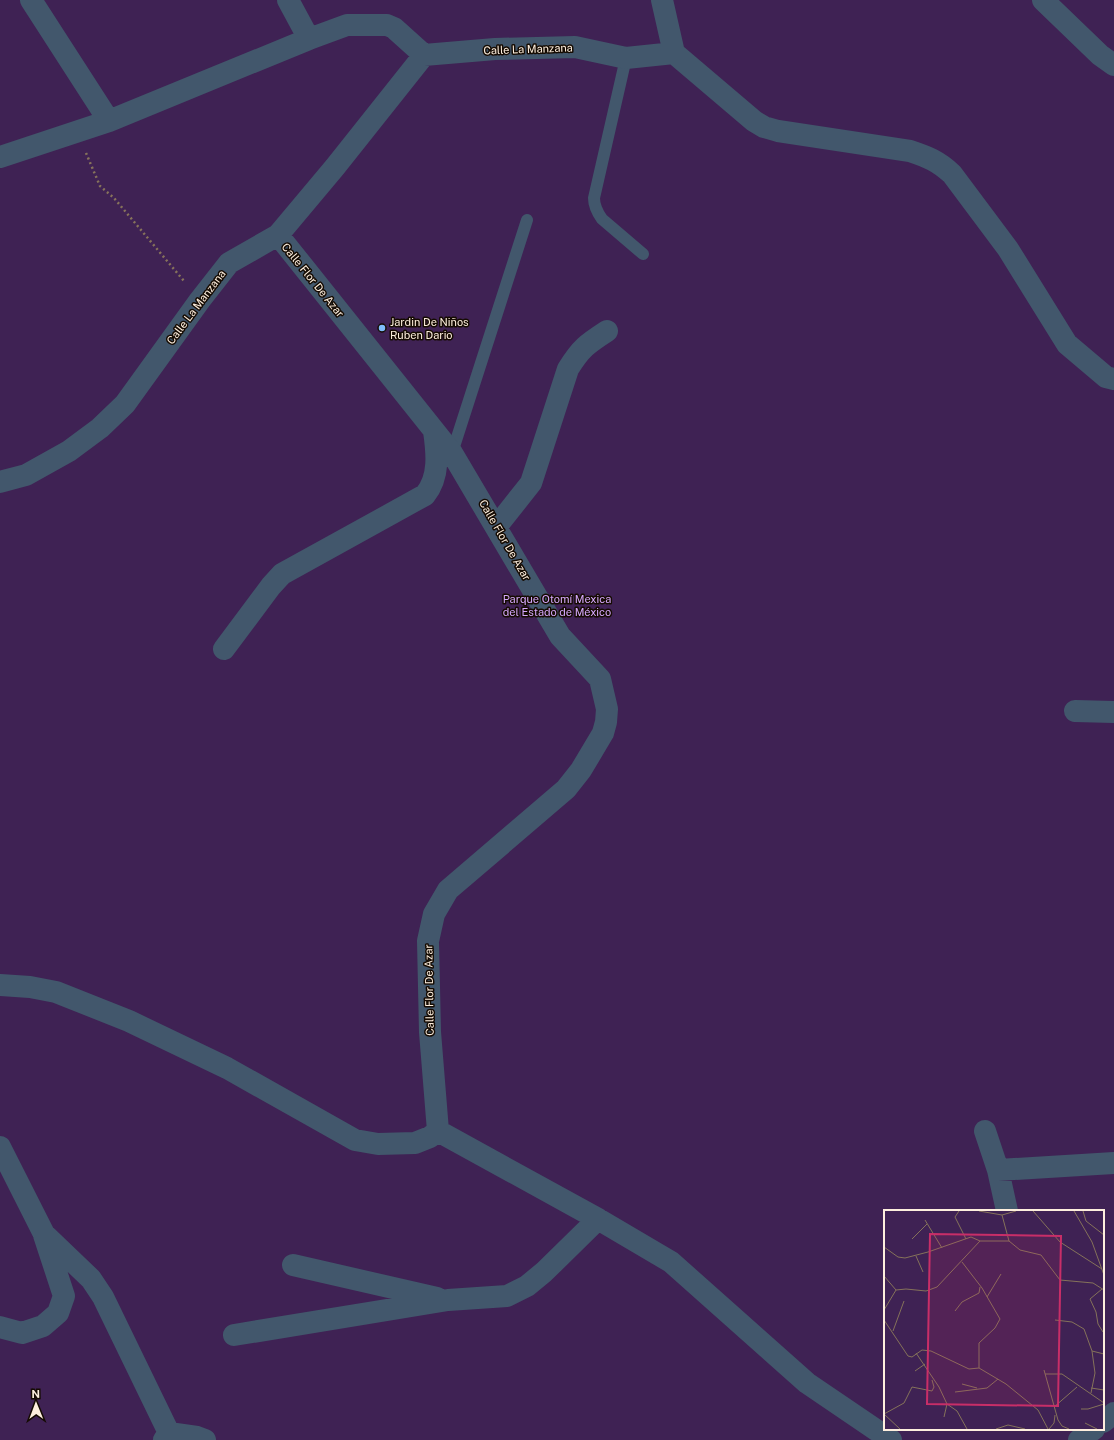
<svg xmlns="http://www.w3.org/2000/svg" width="1114" height="1440" font-family="'Public Sans',sans-serif">
<style>
.green{fill:#3f2254;fill-rule:evenodd}
.lines{fill:none;stroke-linecap:round;stroke-linejoin:round}
.path{stroke:#87735b;stroke-width:2.5;stroke-dasharray:2 3;stroke-linecap:butt}
.lane{stroke:#42576c;stroke-width:12}
.street{stroke:#42576c;stroke-width:22}
.poi-dot{fill:#7fbdfa;stroke:#150b02;stroke-width:1.5}
.labels{text-anchor:middle;stroke-width:3;stroke-linejoin:round;paint-order:stroke}
.street-label{font-size:11px;fill:#feefde;stroke:#150b02}
.poi-label{font-size:11px;fill:#feefde;stroke:#150b02;text-anchor:start}
.park-label{font-size:11px;fill:#d6a8fd;stroke:#150b02}
.inset-road{fill:none;stroke:#85725a;stroke-width:1}
.view{fill:#c82e68;fill-opacity:0.15;stroke:#c82e68;stroke-width:2}
.inset-edge{fill:none;stroke:#feefde;stroke-width:2}
</style>
<rect width="100%" height="100%" fill="#351e02"/>
<path class="green" d="M0,0H1114V1440H0ZM885,1211H1103V1429H885Z"/>
<g class="lines">
<path class="path" d="M86,153L100,186L114,198L184,281"/>
<path class="lane" d="M626,58L594,198C594,206 597,212 602,219L643,254
M452,453L527,220"/>
<path class="street" d="M31,0L109,121
M288,0L309,39
M662,0L674,53
M1043,0L1100,55L1114,65
M674,53L754,121L764,127L778,131L910,151C928,157 938,161 952,174L1008,249L1067,344L1106,377L1114,379
M0,157L109,121L309,39L347,25H387L394,28L424,55L495,49L575,47L626,58L674,53
M278,235L452,453L560,636L600,679L607,709L606,722L603,733L581,770L566,789L448,890L434,914L428,941L430,1032L438,1131
M0,482L26,475L69,451L100,428L125,404L200,300L229,263L278,235L335,167L424,55
M497,526L531,483L568,369C581,348 587,344 607,331
M224,649L271,586L282,574L425,495C440,477 437,452 434,431
M1075,711L1114,712
M0,985L30,987L56,992L129,1021L227,1068L355,1140L378,1144L415,1143L430,1137L438,1131
M438,1131L598,1219L671,1262L807,1383L891,1440
M985,1131L998,1170L1007,1211
M0,1147L44,1234L91,1279L103,1297L169,1433L164,1440
M998,1170L1114,1163
M293,1265L437,1298
M0,1327L22,1333L43,1326L58,1313L64,1296L44,1235
M234,1335L448,1300L507,1296L527,1286L544,1272L598,1219
M1103,1422L1114,1413
M169,1433L197,1437L205,1440
M1079,1440L1094,1429"/>
</g>
<circle class="poi-dot" cx="382" cy="328" r="4"/>
<g class="labels">
<g class="street-label">
<text transform="translate(528 49) rotate(-2)" y="4">Calle La Manzana</text>
<text transform="translate(313 280) rotate(51)" y="4">Calle Flor De Azar</text>
<text transform="translate(196 307) rotate(-53)" y="4">Calle La Manzana</text>
<text transform="translate(505 540) rotate(60)" y="4">Calle Flor De Azar</text>
<text transform="translate(429 990) rotate(-91)" y="4">Calle Flor De Azar</text>
</g>
<g class="poi-label">
<text x="390" y="326">Jardin De Niños<tspan x="390" dy="13">Ruben Dario</tspan></text>
</g>
<g class="park-label">
<text x="557" y="603">Parque Otomí Mexica<tspan x="557" dy="13">del Estado de México</tspan></text>
</g>
</g>
<g transform="translate(884 1210)">
<rect width="220" height="220" fill="#351e02"/>
<path d="M0,1H220V219H0Z" fill="#3f2254"/>
<path class="inset-road" d="M75,1L71,7L82,29M95,1L118,5L132,1M149,1L176,32L218,59M190,1L208,32L220,65M199,1L202,11L220,25M118,5L125,31M41,10L58,38M28,29L43,14M125,31L136,40L157,45L176,70L209,73L220,80M0,37L14,47L21,48L44,42L87,27L96,31H125M32,46L39,62M78,52L98,78L116,109L111,118L95,133V158M0,66L12,80M218,79L206,89L212,102L214,114L219,122M103,87L117,64M0,100L12,80L22,79L42,81L53,77L96,31M71,101L78,92L95,83L96,77M0,110L24,146L28,147L38,140L47,141L85,159L95,158L122,174L154,200L164,219M171,110L188,112L200,119L208,141L211,163L207,183M9,121L20,91M208,141L220,144M32,143L55,177L63,194L60,207M160,160L174,210L178,216L185,219M31,161L41,154M161,164H178L220,193M78,174L93,178M207,178L220,180M71,182L103,178L114,169M63,194L73,201L83,219M170,197L193,177M197,199H204L220,194M0,204L20,193L28,177L48,181L50,177L48,170M0,204L16,219M201,213L213,219M112,219L124,215L141,219M165,219L170,213L171,205"/>
<path class="view" d="M46,24L177,26L174,196L43,194Z"/>
<rect width="220" height="220" class="inset-edge"/>
</g>
<g transform="translate(36 1404) rotate(359)" stroke="#150b02" stroke-width="3" paint-order="stroke">
<path d="M0-3L7 15L0 10L-7 15Z" fill="#feefde"/>
<text y="-6" font-size="11" font-weight="bold" text-anchor="middle" fill="#feefde">N</text>
</g>
</svg>
